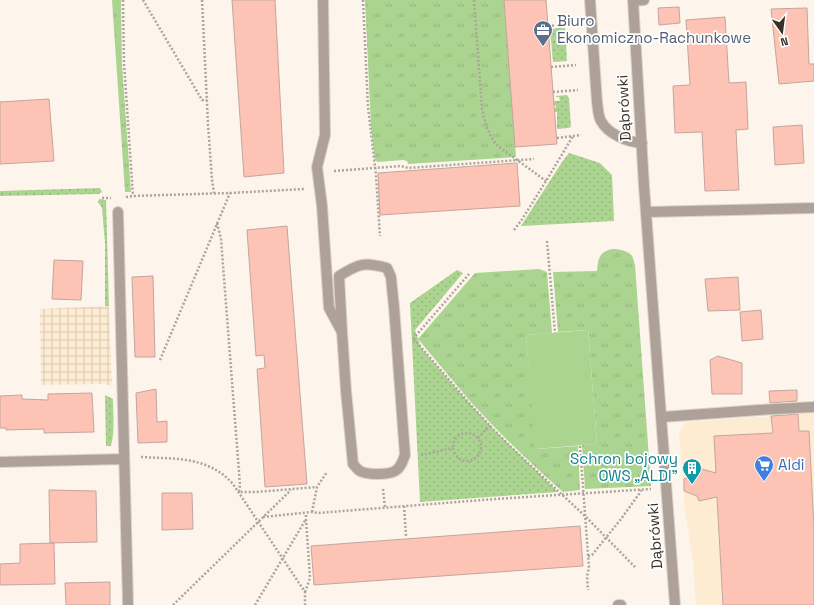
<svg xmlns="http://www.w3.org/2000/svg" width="814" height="605" font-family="'Space Grotesk',sans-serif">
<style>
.built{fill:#fdebd2}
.industrial{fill:url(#industrial-grid)}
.grass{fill:url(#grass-dots)}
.park{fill:url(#park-tufts)}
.pitch{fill:#abd490}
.building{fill:#fdc3b4;stroke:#c4a59d}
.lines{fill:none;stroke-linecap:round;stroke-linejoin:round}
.minor-casing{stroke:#d9d2c8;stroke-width:12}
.path{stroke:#aca59b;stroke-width:2.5;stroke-dasharray:2 2;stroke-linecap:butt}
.minor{stroke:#ada19a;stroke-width:10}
.labels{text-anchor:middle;stroke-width:3.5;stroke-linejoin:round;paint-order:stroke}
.service-label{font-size:15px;fill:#4e5e75;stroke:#fff;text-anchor:start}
.street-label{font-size:15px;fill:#373026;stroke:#fff}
.culture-label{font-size:15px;fill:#0d838f;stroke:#fff;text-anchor:end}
.shop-label{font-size:15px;fill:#366cbe;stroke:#fff;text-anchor:start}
</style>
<defs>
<pattern id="industrial-grid" width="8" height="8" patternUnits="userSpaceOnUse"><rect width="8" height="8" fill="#fdebd2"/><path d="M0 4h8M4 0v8" fill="none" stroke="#d9cab4"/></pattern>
<pattern id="grass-dots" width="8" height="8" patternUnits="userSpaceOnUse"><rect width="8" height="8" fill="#abd490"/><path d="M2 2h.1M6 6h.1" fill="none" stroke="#94b67c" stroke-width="1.8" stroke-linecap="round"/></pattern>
<pattern id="park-tufts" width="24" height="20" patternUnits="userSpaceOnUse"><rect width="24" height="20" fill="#abd490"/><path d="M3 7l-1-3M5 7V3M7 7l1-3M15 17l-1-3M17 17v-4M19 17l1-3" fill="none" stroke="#94b67c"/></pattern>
</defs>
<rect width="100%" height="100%" fill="#fdf5eb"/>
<path class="built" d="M814,413V605H696L693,561L685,511L679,434L685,422Z"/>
<path class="industrial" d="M109,306L112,386L104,384L41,385L40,309Z"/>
<path class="grass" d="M561,27L565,28L567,61L553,62L550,30Z
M567,95L569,98L571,127L568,128L557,129V112H555L554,108H556V106L554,105V101H560L559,97H556V96Z
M569,153L600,163L612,175L614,221L521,226L562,162Z
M100,188L102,192L99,194L0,196V191Z
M99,199L106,200L109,306H105V243L102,208L98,202Z
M457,270L463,273L415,330L421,348L470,404L494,430L558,492L420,502L410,303Z
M105,395L113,399C113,414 115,431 111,446H106Z"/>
<path class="park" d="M112,0H121L122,64L131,192H125Z
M365,0H504L516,157L408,164L407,161L403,160L378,162L375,160L371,127Z
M612,249C619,249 631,251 633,258C634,260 634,263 635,265L651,486L585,489L582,445L597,444L588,330L558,332L553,272L597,271C598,259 599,252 612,249Z
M539,269L547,272L552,333L526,335L536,449L578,446L580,490L563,492C530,463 498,432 469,400C452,380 435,359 418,339L475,273Z"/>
<path class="pitch" d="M588,330L597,444L535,449L526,335Z"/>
<path class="building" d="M232,0H275L284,173L244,177Z
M504,0H546L557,144L515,147Z
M679,7L680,23L659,25L658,8Z
M807,8L809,64H814V81L779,84L771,9Z
M725,17L729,83L746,82L748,129L736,130L739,190L705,191L702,132L675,133L673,86L690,85L686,20Z
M49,99L54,161L0,164V102Z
M802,125L804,163L775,165L773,127Z
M517,163L520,206L380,215L378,173Z
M287,226L307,484L265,487L257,369L265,368L264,355L256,356L247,230Z
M54,260L83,261L81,300L52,299Z
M153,276L155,357H135L132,277Z
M738,277L740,310L708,311L705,279Z
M761,310L763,339L742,341L740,312Z
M718,356L742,363V394H712L710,360Z
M156,389L157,422L167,421V442L138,443L136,393Z
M797,390V401L770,403L769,391Z
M92,393L94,432L44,433V429L6,430V428H0V396L22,395V399L48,400V394Z
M798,414L799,431H809L814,528V605H723L717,497L699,501L697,496L684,491V479L697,473L698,468L716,473L714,436L773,433L771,416Z
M49,490L96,491L97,542L50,543Z
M162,493H192L193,529L162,530Z
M580,526L583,566L314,585L311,546Z
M54,543L55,584L0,585V564L20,563V544Z
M110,582V605H66L65,583Z"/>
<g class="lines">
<g class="minor-casing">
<path id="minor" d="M323,0L325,135L317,167L322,206L329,308L342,332L346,391L353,464C355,466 358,470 360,471C367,475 388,475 395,471C401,468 403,460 405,455L394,307L392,288L391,277L387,268C364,262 360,263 339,276L342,332
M590,0L597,102C598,108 598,116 601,121C608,134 627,142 642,143
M633,0L644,186L675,605
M633,1L644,0
M118,212L128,605
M647,212L814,208
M662,417L759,410L814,407
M0,462L124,459
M618,605H621"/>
</g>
<path class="path" d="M123,0L124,63L133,196
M143,0L202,100H207
M202,0L208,124L212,180L214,193
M363,0L368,107L376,175L380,236
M474,0L482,109L487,128L492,138L495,143L502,149L546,181
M548,26L573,24
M551,67L576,65
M553,92L578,90
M557,138L581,135
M334,171L401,166L408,168L534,159
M126,197L133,196L230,193L304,189
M102,198H111
M217,223L221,239L240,485L239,492H256L317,487
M514,230L521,221L546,181L573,136
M547,241L555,333
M413,339L469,274
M414,339L470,404L494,430L512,448L585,516L635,567
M160,360L230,193
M453 447a14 14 0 1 1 28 0a14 14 0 1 1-28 0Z
M478,438L490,425
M580,446L589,568L587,576L588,590
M421,455L453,448
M141,457C175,459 208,456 233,484L305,592V605
M383,489L385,508
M404,506L406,536
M312,512L317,487L327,472
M263,517L312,512L318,513L495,499L651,489
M588,556L592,555L621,519L639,494L641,490
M305,592L310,578L306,519V513
M173,605L291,490
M255,605L306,519"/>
<use href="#minor" class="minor"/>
</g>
<defs>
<g id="office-pin" transform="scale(1)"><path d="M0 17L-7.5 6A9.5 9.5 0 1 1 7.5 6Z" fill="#5c6f8a" stroke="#fff"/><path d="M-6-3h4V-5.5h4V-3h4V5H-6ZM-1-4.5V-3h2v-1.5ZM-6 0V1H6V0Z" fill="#fff"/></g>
<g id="supermarket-pin" transform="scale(1)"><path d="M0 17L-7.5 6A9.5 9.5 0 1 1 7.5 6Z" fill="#3f7fe0" stroke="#fff"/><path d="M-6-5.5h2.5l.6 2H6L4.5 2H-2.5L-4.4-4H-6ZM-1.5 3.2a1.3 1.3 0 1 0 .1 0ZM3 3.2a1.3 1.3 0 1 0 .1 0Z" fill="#fff"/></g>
<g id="building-pin" transform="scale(1)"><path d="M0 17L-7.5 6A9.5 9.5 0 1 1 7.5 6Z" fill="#0f9aa8" stroke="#fff"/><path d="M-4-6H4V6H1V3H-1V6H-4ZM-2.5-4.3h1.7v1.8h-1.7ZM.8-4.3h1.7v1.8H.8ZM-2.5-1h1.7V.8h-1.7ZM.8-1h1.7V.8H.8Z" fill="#fff"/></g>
</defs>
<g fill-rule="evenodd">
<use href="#office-pin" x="543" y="30"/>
<use href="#supermarket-pin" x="764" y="465"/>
<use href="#building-pin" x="692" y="468"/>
</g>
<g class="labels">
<g class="service-label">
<text x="557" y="26">Biuro<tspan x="557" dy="17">Ekonomiczno-Rachunkowe</tspan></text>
</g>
<g class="street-label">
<text transform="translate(624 108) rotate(-93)" y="5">Dąbrówki</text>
<text transform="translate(655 536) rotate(-94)" y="5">Dąbrówki</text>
</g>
<g class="culture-label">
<text x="678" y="464">Schron bojowy<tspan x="678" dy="17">OWS „ALDI”</tspan></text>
</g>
<g class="shop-label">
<text x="778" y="470">Aldi</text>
</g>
</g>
<g transform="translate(782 32) rotate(166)" stroke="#ffffff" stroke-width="3" paint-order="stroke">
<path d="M0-3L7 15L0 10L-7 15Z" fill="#373026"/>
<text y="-6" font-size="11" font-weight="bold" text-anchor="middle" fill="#373026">N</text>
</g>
</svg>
